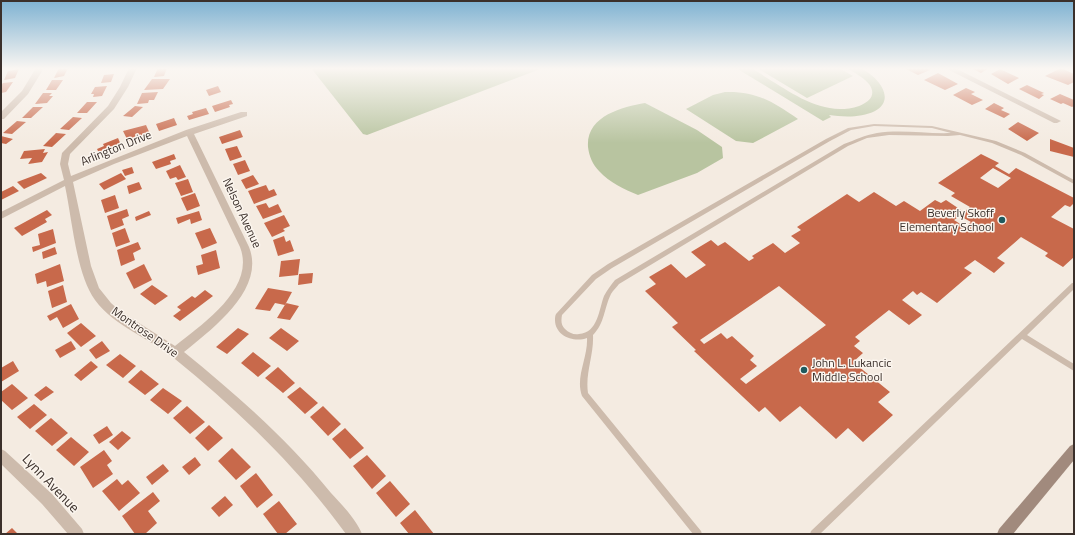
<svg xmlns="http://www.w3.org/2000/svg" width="1075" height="535" font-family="'Titillium Web',sans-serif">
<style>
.green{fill:#b8c4a0}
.building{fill:#c8694b;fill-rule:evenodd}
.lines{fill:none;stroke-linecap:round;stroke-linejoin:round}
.lane{fill:#cdbbac;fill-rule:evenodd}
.street{fill:#cdbbac;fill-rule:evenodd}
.secondary{fill:#a18a7d;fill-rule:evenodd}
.poi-dot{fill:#1f5a5e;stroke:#fbf5ee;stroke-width:1.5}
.labels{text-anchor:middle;stroke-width:3;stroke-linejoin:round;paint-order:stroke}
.street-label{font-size:12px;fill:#3b302b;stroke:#fbf5ee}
.poi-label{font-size:12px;fill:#3b302b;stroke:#fbf5ee;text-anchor:end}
.near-street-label{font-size:14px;fill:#3b302b;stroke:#fbf5ee}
</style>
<rect width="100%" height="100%" fill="#f4ebe1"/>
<path class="green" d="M311,68H543L367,135L363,134Z
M736,68C740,68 745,67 749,68C755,69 762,75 767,78C790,92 812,108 840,109C853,110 882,102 869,84C863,77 854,72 846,68C851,68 858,67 862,69C877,76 897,99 875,111C861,118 843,117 829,115L831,117L823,121Z
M757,68H839L853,76L807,98Z
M725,92C757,91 773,102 798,119L753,143L736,141L686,109L713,95Z
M645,103L697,130L722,147L723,158L697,173L638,195C624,189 610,183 599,171C593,165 589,156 588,147C586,116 622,107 645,103Z"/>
<path class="building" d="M59,68H68L64,76L54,78Z
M158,68H167L164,76L154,77Z
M904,68H926L930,70L918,75Z
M971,68H989L981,73Z
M1061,68L1074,74V82L1068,85L1045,76Z
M19,69L15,78L4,80L8,71Z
M1000,69L1019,78L1008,84L991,74Z
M938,73L958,84L945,90L924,80Z
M114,74L111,82L101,83L104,75Z
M152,79H170L163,89L144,90Z
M52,80H63L56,90H46Z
M13,82L6,92L1,93V85L3,83Z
M1027,85L1044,93L1041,94L1044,95L1039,99L1019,89Z
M107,86L102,96L93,97L94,94H91L95,87Z
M218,86L221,92L209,96L206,90Z
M966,88L975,92L971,94L983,100L972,105L953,95Z
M158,92L154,100H149L148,103L137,104L142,93Z
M43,93H52L49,96H53L47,103L35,104Z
M1060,94L1074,100V106L1072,107L1063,103L1061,104L1050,99Z
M231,100L233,104L229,105L230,107L215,112L212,106Z
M87,102H97L87,113H77Z
M994,103L1004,108L1001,110L1010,114L1004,118L985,109Z
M135,106L143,107L132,117L123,116Z
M33,107H43L31,118H22Z
M206,108L209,114L189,120L187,116L193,114L192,112Z
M73,117L82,118L69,130L60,129Z
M174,118L177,125L159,131L156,124Z
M17,121L26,122L12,134L3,133Z
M1018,122L1039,133L1027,141L1008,129Z
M146,125L150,134L128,141L123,131Z
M240,130L243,137L222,144L219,137Z
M56,133L66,134L52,147L43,146Z
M1,136L13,139L6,144L1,143Z
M118,138L121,145L99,153L97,149L104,146L103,144Z
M1050,139L1074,148V157L1050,151Z
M237,146L242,157L230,161L225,149Z
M45,149L43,153L48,152L42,162L28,164L32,158L20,159L24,151Z
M174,154L176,159L170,161L171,164L156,169L152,162Z
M981,154L999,163L995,166L1009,174L1016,168L1074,198V203L1070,207L1065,205L1051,217L1074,229V257L1063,267L1045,256L1048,253L1021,237L997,258L1005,263L994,273L975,260L964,268L972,273L937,303L921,292L917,295L913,291L902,300L922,315L909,325L889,310L855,337L860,341L854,346L863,353L853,362L890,392L878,402L893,415L863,442L848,428L836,439L800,406L780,422L765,407L759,412L694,351L696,350L672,327L678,323L645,291L656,284L649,277L671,264L686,278L706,265L691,252L711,240L718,246L725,242L749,261L754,258L752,256L773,243L785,253L800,243L791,236L801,230L797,227L847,194L859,202L874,192L896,206L904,201L920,211L935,200L941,203L946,200L964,212L970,207L951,196L955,193L938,183ZM993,168L1011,178L998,188L980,178ZM960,216L971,222L965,227L954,220ZM779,286L826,325L746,384L740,379L757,366L750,360L754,356L732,336L727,339L721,333L704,344L700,340Z
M245,160L250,171L238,175L233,164Z
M180,165L186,177L178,180L176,177L170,179L166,171Z
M132,167L134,173L125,176L122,170Z
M41,173L47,178L24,189L17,182Z
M121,173L126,179L104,190L99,184Z
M253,175L259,184L246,189L241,180Z
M188,179L193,192L181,196L175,183Z
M139,182L142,189L129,194L127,186Z
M266,185L269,191L274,189L277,195L254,204L248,191Z
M13,186L19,191L1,200V192Z
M195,193L200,206L187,211L181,198Z
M115,195L119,208L105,213L101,200Z
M266,203L269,208L278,204L282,212L263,219L256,206Z
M127,209L129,216L122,219L124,225L111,230L107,216Z
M47,210L52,215L45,219L47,222L22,236L14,228Z
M149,211L151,215L136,221L135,217Z
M199,211L202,220L191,224L190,219L178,224L176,218Z
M284,215L290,226L283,229L285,231L272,237L264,223Z
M125,228L130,242L116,247L112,233Z
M210,228L217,243L202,249L195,233Z
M53,229L56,243L33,252L32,247L40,245L38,234Z
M284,236L286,242L290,240L294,251L278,256L273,240Z
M138,242L141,249L133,253L135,260L121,266L117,250Z
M55,247L57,254L43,259L42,252Z
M216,250L220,268L198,275L196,266L203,264L201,255Z
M300,259L298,275L279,277L281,261Z
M60,264L64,281L47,287L46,281L37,284L35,274Z
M144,264L152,280L134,289L126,273Z
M313,273L312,283L298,285L299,274Z
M63,285L67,302L52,308L48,291Z
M152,285L168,296L155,305L140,294Z
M268,288L292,292L285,305L275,303L270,311L255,309Z
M205,290L213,296L180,321L173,316L181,310L177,307L192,296L195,298Z
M286,303L299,306L290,320L277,318Z
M71,304L79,319L63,328L57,317L50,321L47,316Z
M81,323L96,336L81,347L67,333Z
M238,328L249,334L227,354L216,347Z
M281,328L299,341L287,351L269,338Z
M71,341L76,349L60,358L55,350Z
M102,341L110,351L96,359L89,350Z
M253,352L271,366L258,377L241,363Z
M120,354L136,366L123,378L106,365Z
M13,361L19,371L1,382V368Z
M91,361L98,367L81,381L74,375Z
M278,367L295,383L283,393L265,378Z
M141,370L159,384L145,395L128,382Z
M12,384L28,398L12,410L1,400V392Z
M46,386L54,392L41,401L34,395Z
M300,387L318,403L305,414L287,397Z
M163,388L182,401L168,414L150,400Z
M34,404L47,415L30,429L17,417Z
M187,406L205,422L190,434L173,418Z
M323,406L341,424L328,436L310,417Z
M51,418L68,433L52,446L35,431Z
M209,425L223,438L208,451L195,438Z
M107,426L113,435L99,444L93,435Z
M345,428L364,448L350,459L332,439Z
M122,431L131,438L118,450L109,442Z
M71,437L89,452L74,466L56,450Z
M232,448L251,467L236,480L218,461Z
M104,450L112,461L107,465L113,474L93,488L80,467Z
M367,455L386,476L372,489L353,466Z
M195,457L201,465L189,475L182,467Z
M163,464L169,471L152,485L146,477Z
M256,473L273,495L257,508L240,486Z
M117,479L122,485L128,480L140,493L119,511L102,491Z
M390,481L410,504L396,517L376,493Z
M153,492L160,501L148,511L157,523L145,534H135L122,516Z
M225,496L233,505L219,517L211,508Z
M279,501L297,524L285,534H278L263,514Z
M415,510L434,534H409L400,523Z
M12,528L18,534H5Z"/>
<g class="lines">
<path class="lane" d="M874,124L932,126L996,141L1025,153L1074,180V184L1021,155L992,143L960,135L948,136L889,135L867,138L848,146L619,284C617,287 613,290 611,294C604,308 605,323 593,335C594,355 585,373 588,393L701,531L702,534H693L582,396C575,377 588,358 587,338C574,343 555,336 555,320C555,318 555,316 556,314L592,275L608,264L826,139L848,128ZM874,126L932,128L951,133C926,134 901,129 877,133C865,135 855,140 844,144L615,280C611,285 607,290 604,296C599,309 598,333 579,334C574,335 569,333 565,329C561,325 561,321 562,315L596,279L612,268L830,141L851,130Z
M1072,283H1074V289L1027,335L1074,364V371L1022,339L820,534H810L811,531Z"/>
<path class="street" d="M36,68H44L28,94L4,119H1V112L22,91Z
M129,68H137L128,87L114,109L70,154L68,164L71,176L186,130L241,112H247V116L194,134L249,247C266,289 212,329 184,352C237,395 288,440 331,493C342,505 356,519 362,534H346C298,468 239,411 175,359C150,338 115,327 95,300C76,274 72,218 65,186L1,219V212L64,180L60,164L62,153L108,106L120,87ZM187,136L240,247C256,288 203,324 175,346L120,311L111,303L99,288L91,266L73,182L114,164Z
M945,68H955L1061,121L1057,123H1054Z
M1,449L5,451L52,494L82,529L84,534H68L42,504L1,464Z"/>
<path class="secondary" d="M1074,444V460L1013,534H997L999,529L1070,446Z"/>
</g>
<linearGradient id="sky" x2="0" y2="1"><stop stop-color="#7eb2d2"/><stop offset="0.48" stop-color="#faf6f2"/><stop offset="1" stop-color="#faf6f2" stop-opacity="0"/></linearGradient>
<rect width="1075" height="143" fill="url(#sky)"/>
<g class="poi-dot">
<circle cx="1002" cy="220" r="4"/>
<circle cx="804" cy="370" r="4"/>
</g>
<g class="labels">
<g class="street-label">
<text transform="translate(116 148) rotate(-22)" y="4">Arlington Drive</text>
<text transform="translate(242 213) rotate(65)" y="4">Nelson Avenue</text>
<text transform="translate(145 332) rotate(35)" y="4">Montrose Drive</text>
</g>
<g class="poi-label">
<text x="994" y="217">Beverly Skoff<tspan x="994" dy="14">Elementary School</tspan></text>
<text x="812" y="367" text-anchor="start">John L. Lukancic<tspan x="812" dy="14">Middle School</tspan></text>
</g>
<g class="near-street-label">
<text transform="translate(51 483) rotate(46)" y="5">Lynn Avenue</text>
</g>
</g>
<rect width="1075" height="535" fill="none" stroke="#3b302b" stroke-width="4"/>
</svg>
